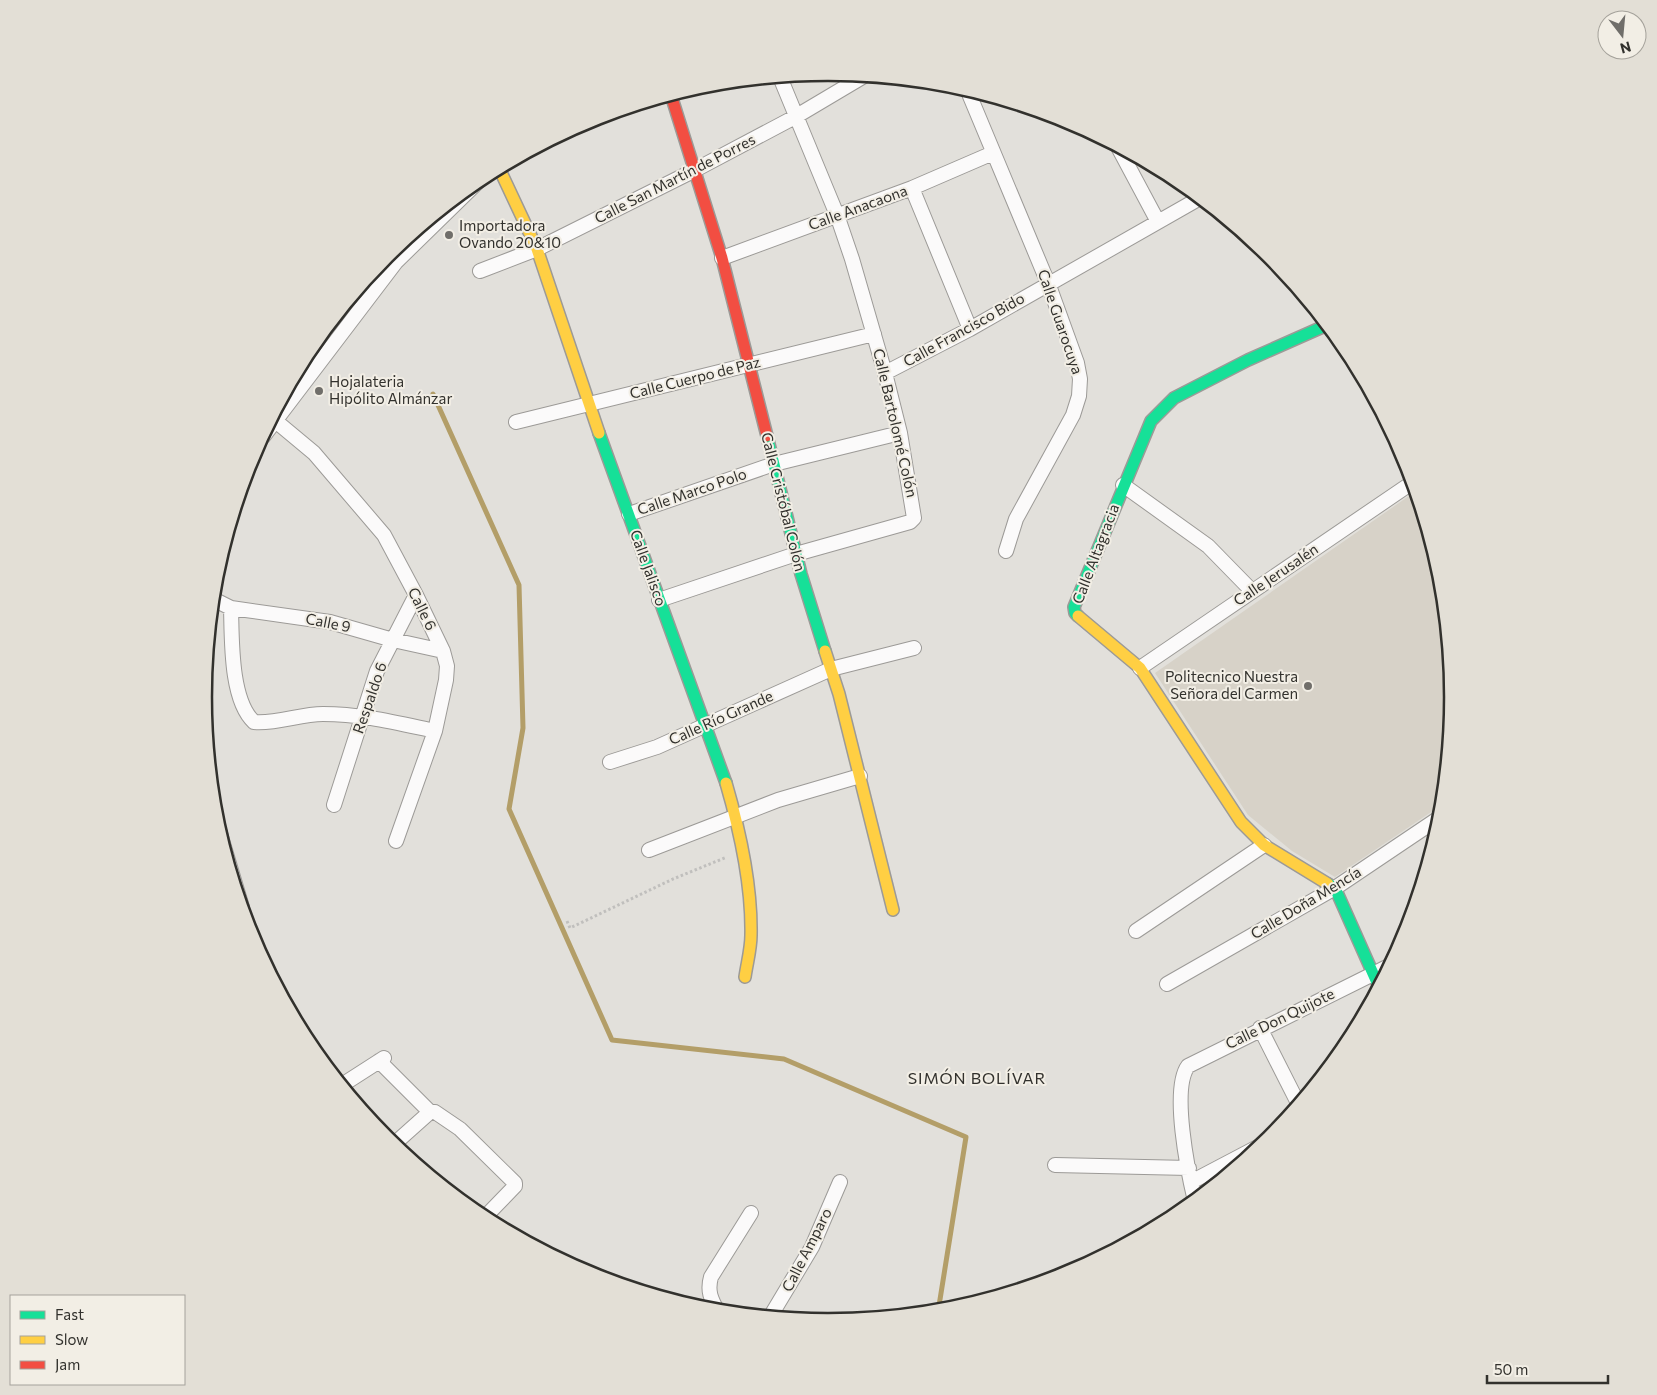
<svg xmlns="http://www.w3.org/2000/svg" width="1657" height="1395" font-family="Commissioner,sans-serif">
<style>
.built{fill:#d7d2c8}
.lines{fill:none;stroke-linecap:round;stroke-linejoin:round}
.stream{stroke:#b39e68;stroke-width:5}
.street-casing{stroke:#9c9a97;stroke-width:16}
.fast-casing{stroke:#9c9a97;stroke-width:14}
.slow-casing{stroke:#9c9a97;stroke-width:14}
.jam-casing{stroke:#9c9a97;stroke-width:14}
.path{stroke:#c0bfbd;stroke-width:3;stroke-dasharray:2.5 2.5;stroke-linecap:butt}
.street{stroke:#fbfafa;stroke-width:14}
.fast{stroke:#16e098;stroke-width:11}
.slow{stroke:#ffcf43;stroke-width:11}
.jam{stroke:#f24e42;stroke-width:11}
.poi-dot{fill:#706e6a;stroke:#f2eee5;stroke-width:2}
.labels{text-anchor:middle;stroke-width:4;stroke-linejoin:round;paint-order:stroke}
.street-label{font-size:15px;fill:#32312d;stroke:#f2eee5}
.poi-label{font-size:15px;fill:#32312d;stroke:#f2eee5;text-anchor:start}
.neighbourhood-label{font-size:16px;letter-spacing:1px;fill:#32312d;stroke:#f2eee5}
.rim{fill:none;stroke:#32312d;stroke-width:2.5}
</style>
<rect width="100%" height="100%" fill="#e2e0db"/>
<path class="built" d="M1416,491L1442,576L1453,698L1443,804L1335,877L1292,851L1248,815L1155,673Z"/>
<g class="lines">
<path class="stream" d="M433,394L519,585L523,728L509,809L612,1040L784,1059L966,1137L938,1312"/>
<g class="street-casing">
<path id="street" d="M967,89L1048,283L1077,363L1080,379L1079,396L1073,415L1016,519L1006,551
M1118,147L1157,220
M912,188L970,329
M722,258L912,188L993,153
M480,271L537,249L693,171L795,117L864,76
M885,373L970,329L1200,198
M272,418L314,453L384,535L416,595L443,651L447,666L446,680L435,731L396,841
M516,422L874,334
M263,437L396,262L484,176
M1123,485L1208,546L1252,591
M629,514L774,464L900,433
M213,599L231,608L330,622L393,640L443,651
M659,600L796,554L910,522L914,518L900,433L885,373L852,259L837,215L780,77
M231,608C232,638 230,700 254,722C277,724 300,714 323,714C362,714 397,723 435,731
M1140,668L1413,482
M610,762L657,747L831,669L914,648
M334,805L377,671L416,595
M219,830L242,907
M649,850L778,800L860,776
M1136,931L1264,845
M1167,984L1335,888L1442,816
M1260,1028L1299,1105
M379,1061L430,1112H435L460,1129L515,1183V1186L484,1218
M342,1085L384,1058
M393,1145L430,1112
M1055,1165L1189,1168
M1191,1182L1269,1141
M1195,1201C1188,1172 1171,1089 1188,1066L1391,965
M718,1312C711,1299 707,1291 711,1277L751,1213
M770,1317L812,1247L840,1182"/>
</g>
<g class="fast-casing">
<path id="fast" d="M599,433L726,783
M767,436L801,574L825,651
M1078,616L1075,613L1074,607L1151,421L1174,398L1248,360L1327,325
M1328,884L1335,888L1379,987"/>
</g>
<g class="slow-casing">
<path id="slow" d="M499,168L537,249L599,433
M1078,616L1140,668L1241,822L1264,845L1328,884
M825,651L839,694L893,910
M726,783C740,831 752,884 751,935C751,949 747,963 745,977"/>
</g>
<g class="jam-casing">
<path id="jam" d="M671,95L722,258L767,436"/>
</g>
<path class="path" d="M567,921L570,928L673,879L727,857"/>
<use href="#street" class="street"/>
<use href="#fast" class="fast"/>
<use href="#slow" class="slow"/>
<use href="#jam" class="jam"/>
</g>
<g class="poi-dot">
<circle cx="449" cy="235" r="5"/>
<circle cx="319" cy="391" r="5"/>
<circle cx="1308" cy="686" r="5"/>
</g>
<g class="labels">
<g class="street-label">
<text transform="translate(675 179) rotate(-27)" y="5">Calle San Martín de Porres</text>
<text transform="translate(858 208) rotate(-20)" y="5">Calle Anacaona</text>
<text transform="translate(1060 322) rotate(71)" y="5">Calle Guarocuya</text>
<text transform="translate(964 330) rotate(-29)" y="5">Calle Francisco Bido</text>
<text transform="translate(695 378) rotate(-14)" y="5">Calle Cuerpo de Paz</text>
<text transform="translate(895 423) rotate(77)" y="5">Calle Bartolomé Colón</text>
<text transform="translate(692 492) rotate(-19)" y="5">Calle Marco Polo</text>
<text transform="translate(783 502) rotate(76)" y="5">Calle Cristóbal Colón</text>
<text transform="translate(1096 554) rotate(-69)" y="5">Calle Altagracia</text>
<text transform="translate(648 568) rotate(70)" y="5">Calle Jalisco</text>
<text transform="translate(1276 575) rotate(-34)" y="5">Calle Jerusalén</text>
<text transform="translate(422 609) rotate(64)" y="5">Calle 6</text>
<text transform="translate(328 623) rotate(11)" y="5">Calle 9</text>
<text transform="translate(370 698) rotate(-71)" y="5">Respaldo 6</text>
<text transform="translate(721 718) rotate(-24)" y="5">Calle Río Grande</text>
<text transform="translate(1306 903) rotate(-31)" y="5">Calle Doña Mencía</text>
<text transform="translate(1280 1019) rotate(-26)" y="5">Calle Don Quijote</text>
<text transform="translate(807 1250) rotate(-63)" y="5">Calle Amparo</text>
</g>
<g class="poi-label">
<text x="459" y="231">Importadora<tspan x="459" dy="17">Ovando 20&amp;10</tspan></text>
<text x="329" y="387">Hojalateria<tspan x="329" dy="17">Hipólito Almánzar</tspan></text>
<text x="1298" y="682" text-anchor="end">Politecnico Nuestra<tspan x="1298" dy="17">Señora del Carmen</tspan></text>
</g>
<g class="neighbourhood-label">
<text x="977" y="1084">SIMÓN BOLÍVAR</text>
</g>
</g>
<path d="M0 0H1657V1395H0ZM212 697a616 616 0 1 1 1232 0a616 616 0 1 1-1232 0Z" fill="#e3dfd6" fill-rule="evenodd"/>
<path class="rim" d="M212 697a616 616 0 1 1 1232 0a616 616 0 1 1-1232 0Z"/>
<rect x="10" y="1295" width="175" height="90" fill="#f2eee5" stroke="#a5a29b"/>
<rect x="20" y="1311" width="25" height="8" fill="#16e098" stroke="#a5a29b"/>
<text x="55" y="1320" font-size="15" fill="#32312d">Fast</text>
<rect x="20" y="1336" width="25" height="8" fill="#ffcf43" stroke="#a5a29b"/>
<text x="55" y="1345" font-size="15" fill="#32312d">Slow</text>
<rect x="20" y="1361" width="25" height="8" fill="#f24e42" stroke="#a5a29b"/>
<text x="55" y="1370" font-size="15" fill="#32312d">Jam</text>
<g transform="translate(1622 35) rotate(164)"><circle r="24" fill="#f2eee5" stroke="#a5a29b"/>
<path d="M0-4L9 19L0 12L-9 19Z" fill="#706e6a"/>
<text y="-8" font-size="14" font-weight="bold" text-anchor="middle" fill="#32312d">N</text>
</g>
<path d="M1487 1375v8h121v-8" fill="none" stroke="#32312d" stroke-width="2.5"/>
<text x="1494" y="1375" font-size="15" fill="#32312d" stroke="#f2eee5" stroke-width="4" paint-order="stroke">50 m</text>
</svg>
